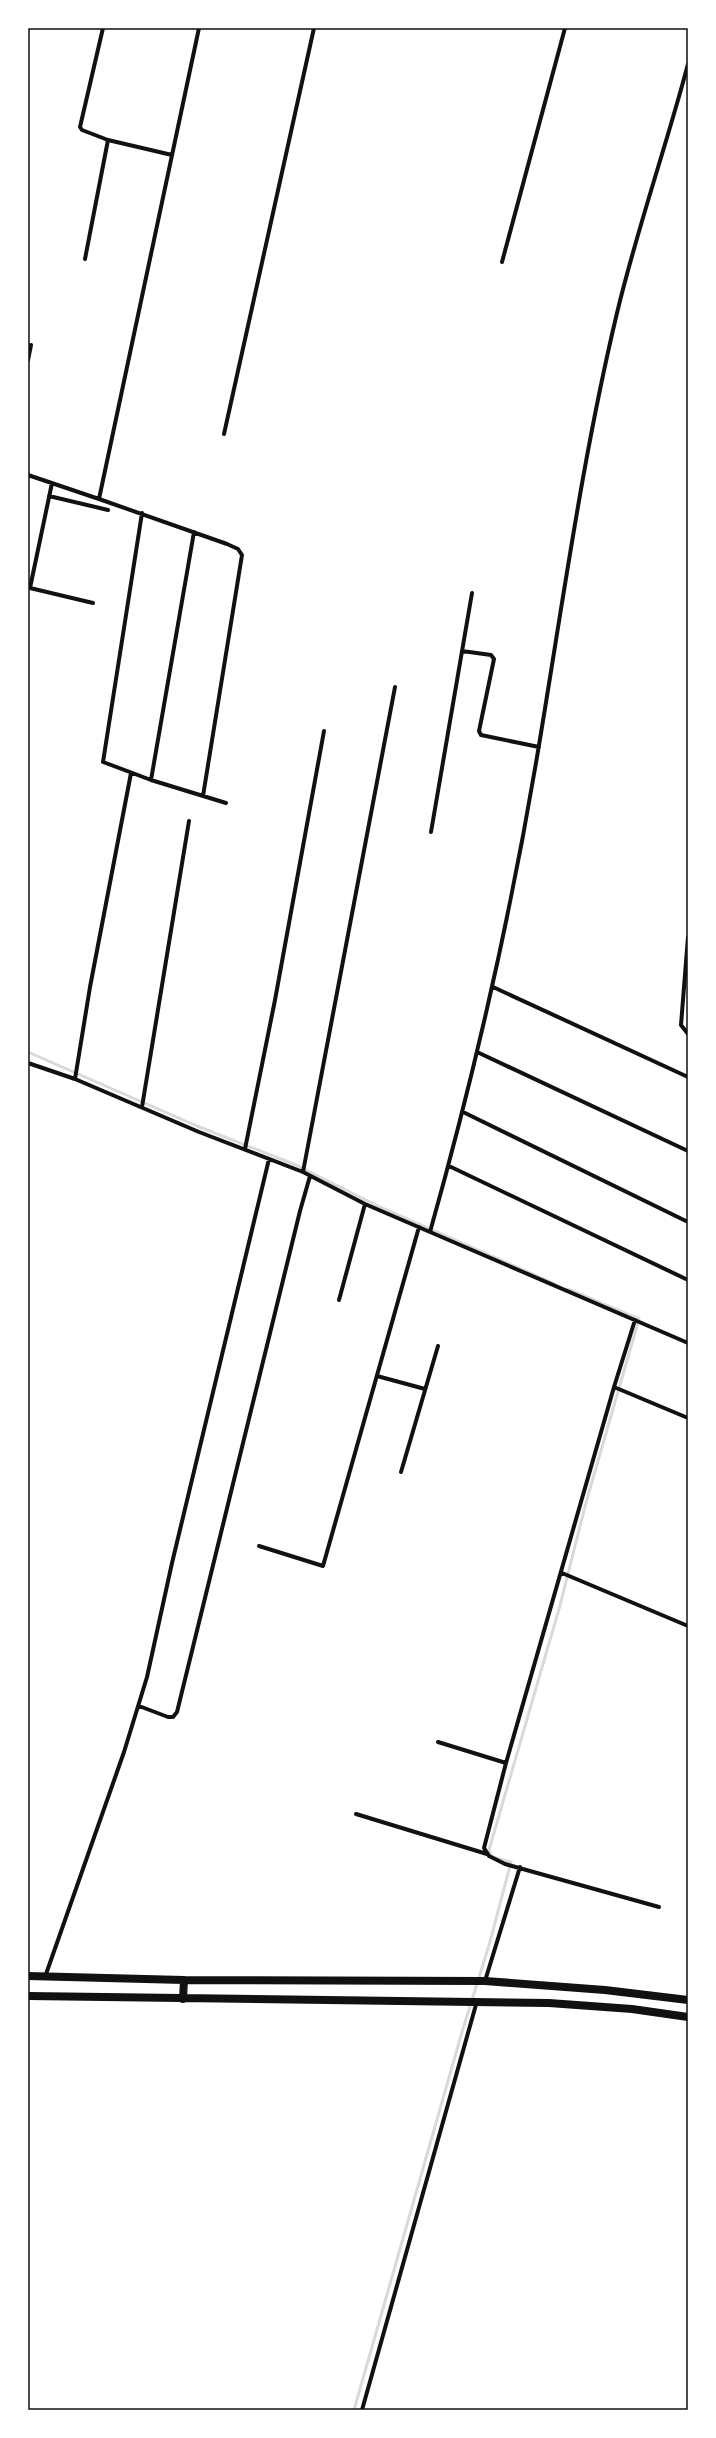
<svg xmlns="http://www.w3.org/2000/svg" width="716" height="2438" font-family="'Open Sans',sans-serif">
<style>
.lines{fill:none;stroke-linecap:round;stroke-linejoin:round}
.stream{stroke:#d9d9d9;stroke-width:3}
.minor{stroke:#111;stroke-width:4}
.trunk{stroke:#111;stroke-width:8}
.neatline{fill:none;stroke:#111;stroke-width:1.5}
</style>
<rect width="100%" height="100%" fill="#fff"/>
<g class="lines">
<path class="stream" d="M28,1052L197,1126L296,1165L378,1206L555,1284
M354,2410L462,2032L490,1942L511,1862L492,1857L489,1850L559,1609L587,1499L639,1319L568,1289"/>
<path class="minor" d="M103,28L80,127L82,130L108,140L172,155
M199,28L99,499L227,544L238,549L242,555L203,796
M688,64C666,147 637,229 617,313C583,455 563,601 539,745C512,909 475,1072 430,1232L688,1343
M85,259L108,140
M502,262L565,28
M28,360L31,345
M224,434L314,28
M28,475L99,499
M52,483L30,588L93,603
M49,496L108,510
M142,513L103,762L151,780L226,803
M462,651L491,655L494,659L479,731L481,735L539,747
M151,780L194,532
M431,832L472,593
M688,937L681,1025L688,1034
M493,987L688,1077
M477,1052L688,1151
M28,1063L75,1079L199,1132L303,1172L365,1204L430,1232
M75,1079L90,987L131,773
M142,1107L189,821
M463,1112L688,1222
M245,1149L275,1000L324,731
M449,1166L688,1280
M303,1172L395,687
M339,1300L365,1204
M635,1320L614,1387L506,1763L484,1848L489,1856L505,1864L659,1907
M377,1376L425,1389
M614,1387L688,1418
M401,1472L438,1346
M259,1546L323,1566L419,1227
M562,1573L688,1626
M139,1706L168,1717H173L177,1712L300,1211L310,1176
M438,1742L506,1763
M356,1814L487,1854
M45,1977L124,1752L147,1677L172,1563L269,1159
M485,1981L520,1867
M362,2410L477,2001"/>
<path class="trunk" d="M28,1976L184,1980L485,1981L605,1990L688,2000
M28,1996L549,2003L632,2009L688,2017
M183,1999L184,1980"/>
</g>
<rect width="716" height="2438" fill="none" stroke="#ffffff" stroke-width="58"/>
<rect x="29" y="29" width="658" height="2380" class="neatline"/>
</svg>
